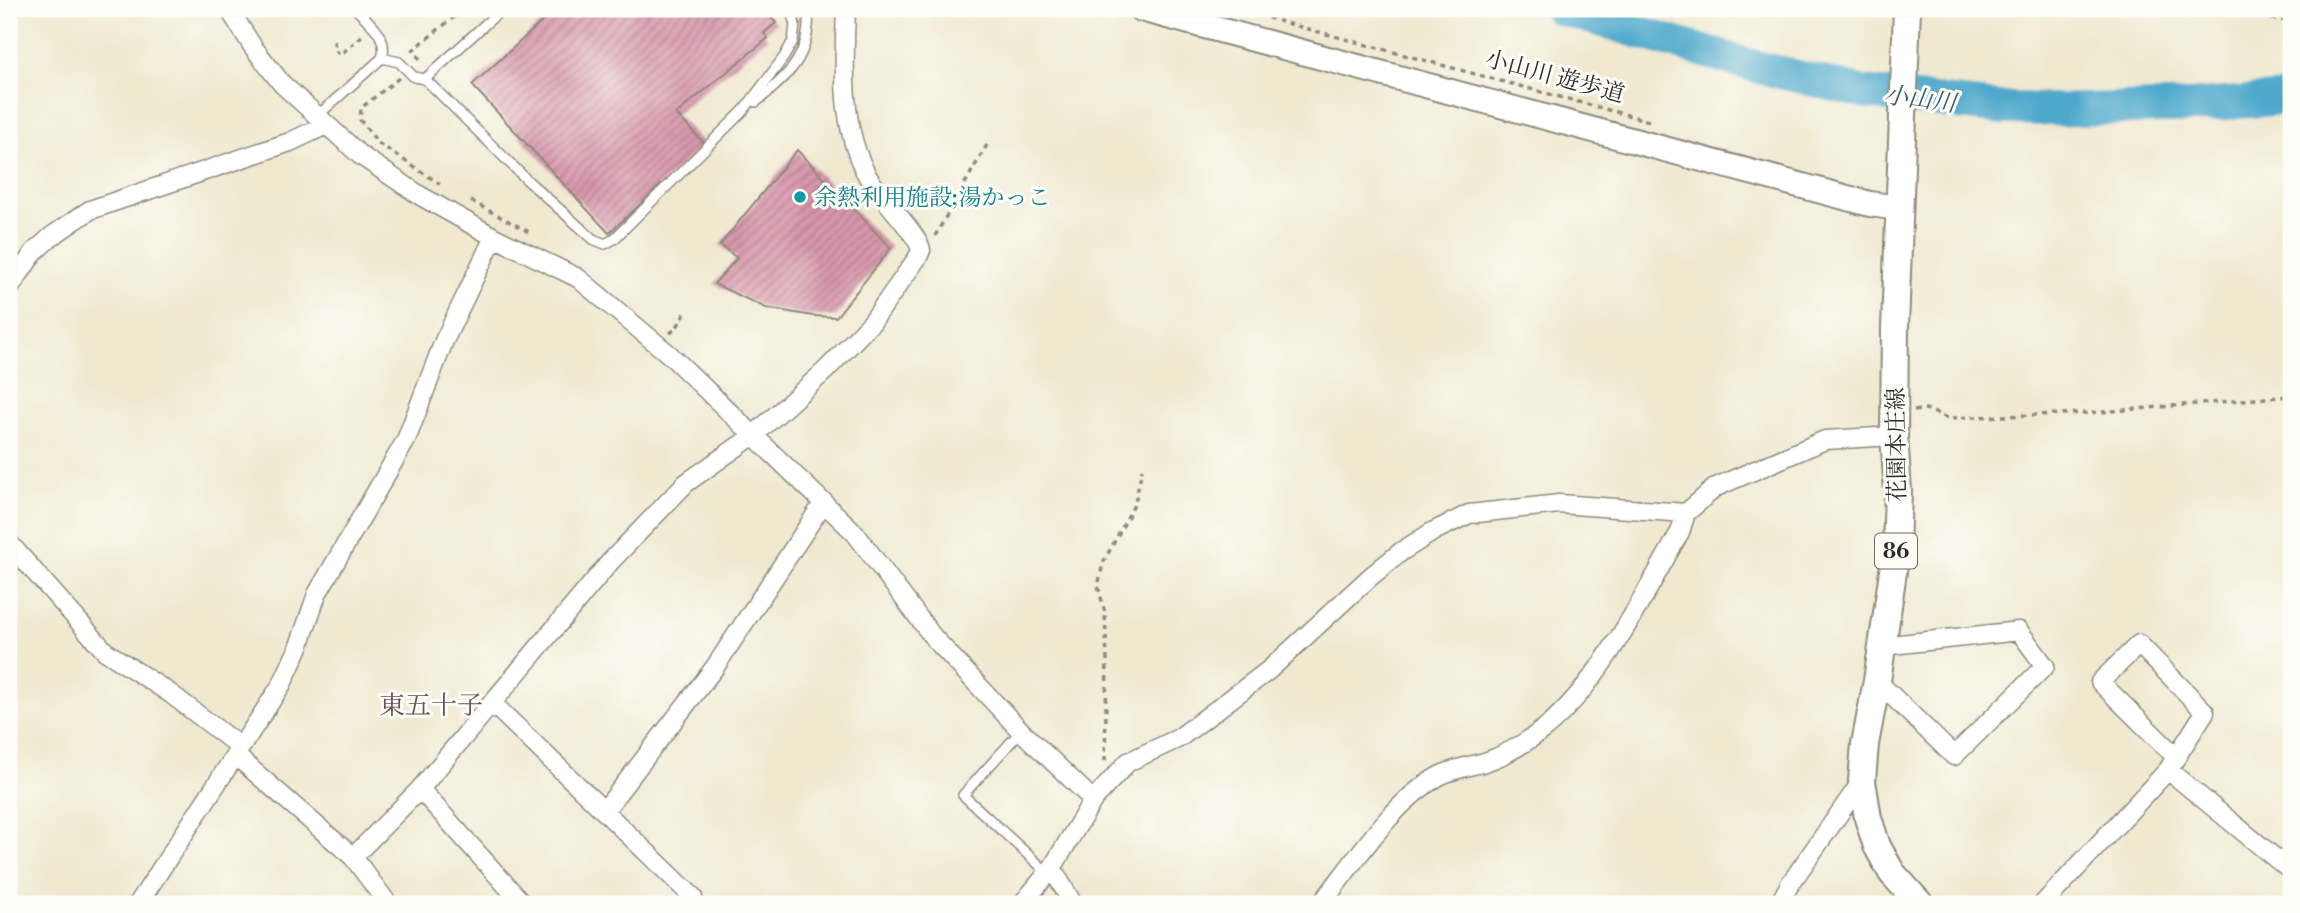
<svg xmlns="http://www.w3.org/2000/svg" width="2300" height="913" font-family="'Libre Bodoni','Noto Serif JP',serif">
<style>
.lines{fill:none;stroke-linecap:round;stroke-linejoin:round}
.river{stroke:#4da8cb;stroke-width:33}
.building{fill:url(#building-hatch)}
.lane-casing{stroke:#8e8a7e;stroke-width:12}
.street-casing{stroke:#8e8a7e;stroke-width:21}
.secondary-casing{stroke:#8e8a7e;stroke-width:28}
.primary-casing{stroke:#8e8a7e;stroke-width:30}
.path{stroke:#8e8a7e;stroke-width:3.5;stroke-dasharray:5 5;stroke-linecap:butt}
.lane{stroke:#fff;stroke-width:9}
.street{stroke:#fff;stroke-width:18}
.secondary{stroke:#fff;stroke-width:24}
.primary{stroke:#fff;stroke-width:26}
.culture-dot{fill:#0f9aa8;stroke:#fdfcf7;stroke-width:2.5}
.labels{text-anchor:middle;stroke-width:6;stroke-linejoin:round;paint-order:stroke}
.shield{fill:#fdfcf7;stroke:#6a6a68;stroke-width:2}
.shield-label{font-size:21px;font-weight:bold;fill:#2b2b2b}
.street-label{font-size:23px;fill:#2b2b2b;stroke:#fdfcf7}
.culture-label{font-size:23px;fill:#0d838f;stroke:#fdfcf7;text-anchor:start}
.water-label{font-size:24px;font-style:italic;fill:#395d6b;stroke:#fdfcf7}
.quarter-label{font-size:26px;fill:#685158;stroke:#fdfcf7}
</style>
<defs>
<pattern id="building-hatch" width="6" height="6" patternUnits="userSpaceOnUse" patternTransform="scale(1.75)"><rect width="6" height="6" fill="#d897ac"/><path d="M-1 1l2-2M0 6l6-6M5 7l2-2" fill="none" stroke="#af7b8c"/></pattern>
</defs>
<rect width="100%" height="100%" fill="#fdfcf7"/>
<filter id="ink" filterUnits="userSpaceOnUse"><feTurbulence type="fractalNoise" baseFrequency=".0143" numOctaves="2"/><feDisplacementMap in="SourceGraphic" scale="14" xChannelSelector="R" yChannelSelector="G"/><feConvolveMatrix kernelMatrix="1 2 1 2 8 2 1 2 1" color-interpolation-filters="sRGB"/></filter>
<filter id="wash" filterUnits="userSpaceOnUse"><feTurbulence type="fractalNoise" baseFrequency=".00686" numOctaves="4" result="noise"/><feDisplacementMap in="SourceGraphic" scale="28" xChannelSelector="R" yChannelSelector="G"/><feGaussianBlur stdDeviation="1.57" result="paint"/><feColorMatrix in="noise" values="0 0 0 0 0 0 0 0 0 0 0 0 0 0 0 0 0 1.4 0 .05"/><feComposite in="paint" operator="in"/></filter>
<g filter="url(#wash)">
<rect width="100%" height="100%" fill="#f0e9d0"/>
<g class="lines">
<path class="river" d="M1560,9L1757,67L1867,93L2001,108L2063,110L2184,107L2291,98"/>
</g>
<g id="blocks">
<path class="building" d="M556,9H763L776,23L764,33L768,38L676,114L705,144L609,233L472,85Z
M797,150L891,248L836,317L813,316L766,308L714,284L737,258L720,245Z"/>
</g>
</g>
<g filter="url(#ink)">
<use href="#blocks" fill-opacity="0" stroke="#8e8a7e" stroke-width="2"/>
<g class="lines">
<g class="lane-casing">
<path id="lane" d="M382,58L399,62L414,77L425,79L527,180L593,239L605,244L614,239L744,110L784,57L793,41L795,25L791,9
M425,79L502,9
M756,102C789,76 812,54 808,9
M316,117L382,58C389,37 370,23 356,9
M1021,731L963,795L1048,873"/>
</g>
<g class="street-casing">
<path id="street" d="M229,9L253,47L282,84L360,155L419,195L494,237L578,278L670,355L855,533L933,637L1021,731L1093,800
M9,289L34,252L52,236L90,210L290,142L326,125
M9,543L105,651L171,694L240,747
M1877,681L1954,756L2045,666L2019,631L1882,646
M492,703L693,897V904
M235,755L353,857L388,904
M2168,770L2205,712L2139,644L2100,682L2176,757
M420,789L523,904
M604,811L715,667L824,502
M353,857L420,789L610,562L686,483L754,435L826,370L872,322L918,257L921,250C919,235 879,196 868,177C840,128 844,64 846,9
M1052,868L1073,904
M138,904L282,684L298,649L317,594L406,440L444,341L494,237
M1022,904L1052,868L1093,800L1128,762L1179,738L1269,670L1370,577L1402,551L1434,531L1469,514L1559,504L1686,513L1716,487L1825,440L1894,436
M1321,904C1355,862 1391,803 1439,776C1453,769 1470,766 1485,762C1506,755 1527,742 1545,728C1601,682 1644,595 1680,532L1686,513
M1779,904L1790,884L1862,781
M2043,904L2168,770L2291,871"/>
</g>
<g class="secondary-casing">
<path id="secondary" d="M1141,9L1870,204L1899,208"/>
</g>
<g class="primary-casing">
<path id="primary" d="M1907,9L1895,327L1894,436L1898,491L1896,551L1877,681L1865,744L1862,781L1868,818L1877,846L1892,873L1920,904"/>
</g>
<path class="path" d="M1239,9L1282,22L1653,122
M2212,9L2291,22
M334,41L335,50L340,55L363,35
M420,59L413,50L464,9
M399,78L361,108L360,120L378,143L440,184
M471,201L529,232
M935,236L988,143
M670,333L676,329L685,313
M1914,411L1926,409L1947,418L2089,413L2291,396
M1105,761L1107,659L1105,613L1098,586L1103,563L1135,503L1142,469"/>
<use href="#lane" class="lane"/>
<use href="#street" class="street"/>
<use href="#secondary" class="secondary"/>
<use href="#primary" class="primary"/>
</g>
</g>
<circle class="culture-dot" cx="800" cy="197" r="7"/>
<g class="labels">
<rect class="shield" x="1875" y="533.5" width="42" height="35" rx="5"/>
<g class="shield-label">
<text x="1896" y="558">86</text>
</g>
<g class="street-label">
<text transform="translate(1555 76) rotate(15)" y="8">小山川 遊歩道</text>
<text transform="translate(1896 445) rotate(-91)" y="8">花園本庄線</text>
</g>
<g class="culture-label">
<text x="814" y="205">余熱利用施設;湯かっこ</text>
</g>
<g class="water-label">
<text transform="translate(1920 99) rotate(7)" y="8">小山川</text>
</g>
<g class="quarter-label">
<text x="431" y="714">東五十子</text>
</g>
</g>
<rect width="2300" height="913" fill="none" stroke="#fdfcf7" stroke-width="35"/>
</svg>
